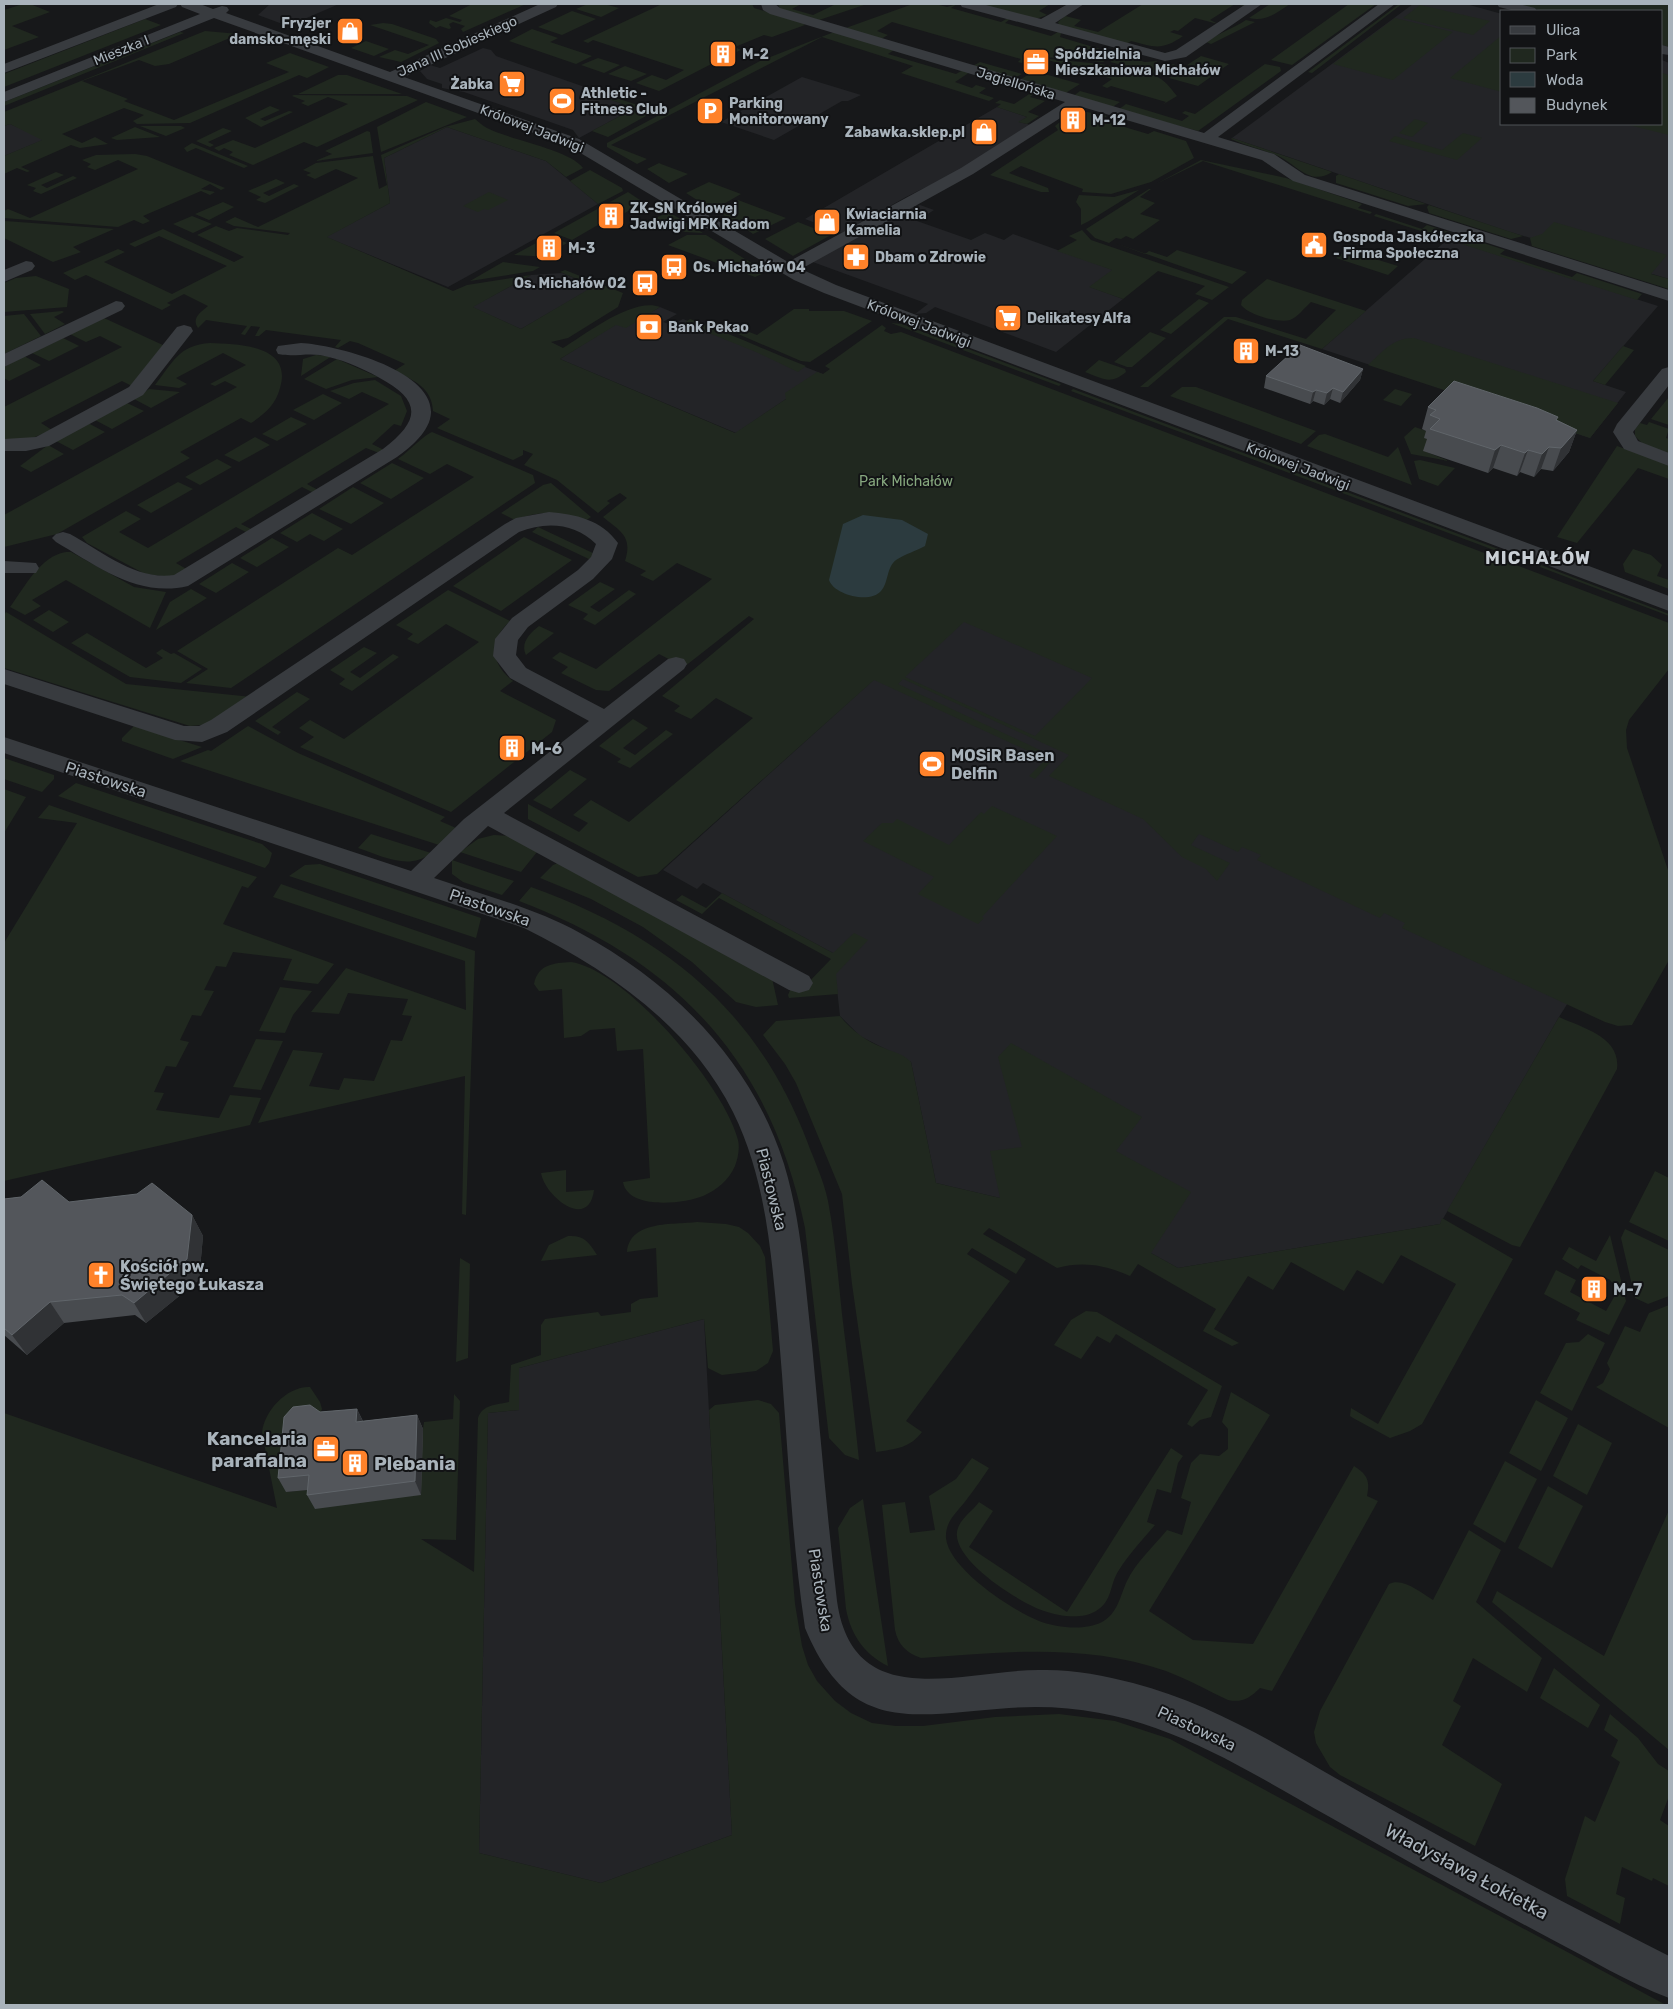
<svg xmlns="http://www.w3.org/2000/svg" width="1673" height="2009" font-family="Rubik,sans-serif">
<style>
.built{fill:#232427}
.green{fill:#20281f;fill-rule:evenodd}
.water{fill:#2c3b3f}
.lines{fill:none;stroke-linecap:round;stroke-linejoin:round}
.minor{fill:#383b3f;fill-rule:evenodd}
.wall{fill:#484b4f}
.shaded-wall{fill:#303235}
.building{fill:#53565b;stroke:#60656a}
.labels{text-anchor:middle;stroke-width:4;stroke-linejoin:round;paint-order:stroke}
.far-poi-label{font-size:14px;font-weight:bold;fill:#a9b3bb;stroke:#121315;text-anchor:start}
.far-street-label{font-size:14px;fill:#a9b3bb;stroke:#121315}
.far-park-label{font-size:14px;fill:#86a77e;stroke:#121315}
.poi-label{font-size:16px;font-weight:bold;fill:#a9b3bb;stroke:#121315;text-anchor:start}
.street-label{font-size:16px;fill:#a9b3bb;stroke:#121315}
.far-district-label{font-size:18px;font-weight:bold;letter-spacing:1px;fill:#cad0d6;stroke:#121315}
.near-poi-label{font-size:19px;font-weight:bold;fill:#a9b3bb;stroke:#121315;text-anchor:end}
.near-street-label{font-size:19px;fill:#a9b3bb;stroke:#121315}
</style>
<rect width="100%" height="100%" fill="#17181a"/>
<path class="built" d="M270,4H339L288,26L258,15Z
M1413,4H1466L1502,14V124H1662V60L1669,63V279L1507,231L1232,138Z
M483,48L491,50L496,56L602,93L597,95L635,108L579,138L573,130L464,92L442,88V84L427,79L420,71L430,65L440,68Z
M802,77L861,95L848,101H842L774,140L721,122Z
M997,107L1027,117L1019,122L1031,125L965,168L906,197L842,233L805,219Z
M10,124L35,135L43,140L4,156V126Z
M447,127L546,161L598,204L448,287L326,237L390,203L384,158Z
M917,203L916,207L920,205L934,210L917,221L971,240L985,233L1004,240L1013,234L1113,270L1090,287L1123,299L1056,352L935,307L926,313L915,314L928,304L810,261Z
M1448,239L1658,306L1593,381L1626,392L1590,438L1322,349Z
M562,273L595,286L521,329L472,307L531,275Z
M660,307L677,314L663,322L672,325L683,319L823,374L736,433L560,359L616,324L646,315Z
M952,609L1630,905L1559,1017L1440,1224L1178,1268L1151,1253L1000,1198L936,1183L911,1062L860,1036L840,1016L833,953L703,883L697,889L663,870Z
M704,1319L732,1835L601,1883L479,1853L488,1413L519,1410V1368Z"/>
<path class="green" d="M23,4H30L50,12L12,26L39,37L4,50V10Z
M472,4H526L463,32L461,29L465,26L453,22L449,24L451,28L449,29L440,26L436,28L429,23L430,20L436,22L446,18L460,22L462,20L449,16Z
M588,4H604L619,8L601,17L576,9Z
M662,4H752L754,8L802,22L805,25L772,37L764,35L735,47L741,50L734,53L722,50L713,54L723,58L659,91L636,83L652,75L666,80L684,70L593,40L588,43L583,41Z
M778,4H801L792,9L813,15L836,4H867L819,20L780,9Z
M935,4L947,7L957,4L951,8L1001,22L1008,18L1010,19L1005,23L1051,36L1058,32L1061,33L1060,37L1110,52L1122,50L1103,62L1033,56L1022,63L1018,62L1021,59L892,22L877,31L888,35L879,40L843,29L910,5Z
M977,4H1050L1039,11L1047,15L1036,19Z
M1143,4H1248L1244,6L1235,4L1210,20L1218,24L1195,18L1178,31L1174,30L1170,32L1183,36C1162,51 1154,47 1131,41L1125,45L1059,25L1058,22L1065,16L1081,20L1074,26L1098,32Z
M1270,4H1290C1276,13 1266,22 1249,18Z
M1349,4H1376L1292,65L1271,60Z
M1399,4H1402L1312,73L1308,72Z
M1517,4H1669V47L1662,45V11H1543Z
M1420,5L1490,21L1473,35L1403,18Z
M572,11L596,19L562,35L538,27Z
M1395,18L1453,32L1393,80L1333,64Z
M145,19L161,25L4,87V74Z
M1246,20L1255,22L1211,44L1206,42C1219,33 1232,29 1246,20Z
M383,23L392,24L436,39L439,43L401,62L379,57L395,50L408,54L429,45L370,25Z
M532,29L558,38L550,42L592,56L576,64L509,41Z
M205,31L239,34L169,64L155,66L139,60L82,81L128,99L124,101L174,120L289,72L266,63L290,53L329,67L307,78L299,75L190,123L137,124L133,121L144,115L124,108L62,134L82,143L95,137L108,144L80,148L71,145L21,167L30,171L27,172L17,168L4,174V156L42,140L10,124L4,126V112Z
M180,32L184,33L4,106V102Z
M834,32L894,50L888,54L956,74L963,70L970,72L955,82L972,88L976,85L986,88L979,93L994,98L989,101L901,73L913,66L822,37L611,145L647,159L637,164L607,147V143L760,61Z
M1502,35V92L1450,78L1496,40Z
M366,41L389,49L374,56L351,48Z
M1127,51L1134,53L1128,57L1145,62L1157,61L1155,65L1167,68L1173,64L1178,66L1163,75L1110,62Z
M1201,56L1229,64L1216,73L1187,65Z
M598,58L620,65L604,73L581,65Z
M1050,59C1075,62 1141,65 1161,79C1167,83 1172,90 1177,96L1162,105L1166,102L1111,86L1107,88L1102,86L1112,79L1048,60Z
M980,62L1022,74L1013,79L971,67Z
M1265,64L1280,67L1281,71L1198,131L1118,110L1126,104L1182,121L1189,116L1182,113L1185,111L1195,114Z
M625,66L647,74L631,81L608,74Z
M1184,68L1212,76L1198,86L1169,78Z
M1034,71L1080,84L1064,94L1018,81Z
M1662,73L1669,75V135L1625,124H1662Z
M338,75H347L402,94H298Z
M1034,91L1036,92L1030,97L1045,101L1028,112L1039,116L1027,124L1018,122L1027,117L997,107L1001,104L995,103L1000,100L1014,104Z
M1080,91L1120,102L1111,108L1072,97Z
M602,93L655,111L608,137L592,131L635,108L596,95Z
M294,95L407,96L418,100L317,147L304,142L253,165L229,155L233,152L224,148L219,151L214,148L233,140L255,148L348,104L328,97L308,106L301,103L305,101L292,96Z
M426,102L467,117L381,152L377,127Z
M270,106L280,110L260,119L265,121L289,111L293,112L261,127L245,118Z
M1082,111L1107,116L1101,120L1148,134L1154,131L1186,141L1194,158L1151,182L1111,194L1082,192L1083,189L1021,166L1009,173L1048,188L1049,192H1041L990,175L1058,130L1055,126L1061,121L1076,124L1083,119L1072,115Z
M475,119C479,122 483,126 487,128C510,140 571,150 583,168L566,177L546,161L447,127L384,158L390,203L327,237L453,291L467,285L531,275L473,307L521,329L594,286L560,272L565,270L623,293L618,307L568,338L551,342L563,348C586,334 633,297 660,307L626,328L616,325L560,359L735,433L786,399L785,393L817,372L823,374L830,369L825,366L882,325L886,328L884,331L891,334L901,332L1669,623V669L1629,720L1626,730L1627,748L1669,873V960L1632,1025L1618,1026L1605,1022L1402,928L1405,923L1384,913L1380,918L1257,860L1261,855L1242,847L1238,852L1199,834L1191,845L1230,863L1217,881L1206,869L1182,857L1143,819L1049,776L1069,755L903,679L898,684L1055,757L1035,779L1029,776L1046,759L874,680L657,874L638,877L528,819V804L579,832L588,823L573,815L591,800L629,822L753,718L716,698L691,719L674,711L680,706L662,696L754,619L749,616L684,667L659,654L609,691L596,690L561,673L568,667L552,658L560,652L596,669L712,579L677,563L653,581L640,575L646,571L625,561C633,536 620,531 603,517L627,498L620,493L607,501L610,503L598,513L557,480L524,465L533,454L523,450V455L513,460L437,428L450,419L433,411C432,388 414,380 394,371L405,364L358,343L350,341L338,348L335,347L341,340L266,330L259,336H255L260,327L251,326L245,335L241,334L247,326L206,320L198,328C191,318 201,312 208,306L184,294L167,303L171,305L162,310L86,275L75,280L63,273L118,249L125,252L104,262L172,294L227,266L159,236L135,247L129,244L163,229L234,262L244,257L197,235L216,226L229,231L237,228L288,235L290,233L234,226L225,222L235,217L258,227L358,178L336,169L315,179L306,175L311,173L303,170L316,163L373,156L379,189L387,185L381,155L445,127ZM964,622L1092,678L1035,736L905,677Z
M1415,119L1428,123L1412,137L1399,133Z
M140,126H181L185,128L166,136Z
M135,127L160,137L117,140L111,138Z
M223,128L232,131L208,142L214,145L210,147L196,141Z
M367,131L370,132L373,153L315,161L332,154L325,151Z
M1463,133L1482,138L1457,160L1389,141L1395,136L1442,150Z
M1232,138L1332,172C1309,187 1296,163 1276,155C1261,149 1246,146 1231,139Z
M192,143L248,166L244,168L196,148L187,152L184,148Z
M135,154L147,156L225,188L221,190L210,184L201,189L215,192L210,195L201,191L143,216L150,221L143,224L134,220L118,227L4,218V211L8,209L30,218L138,169L118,160L95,170L87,167L91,164L82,160L96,155Z
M1201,160L1286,178L1362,204L1358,208L1372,212L1370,214L1203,161L1156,184Z
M659,163L661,164L688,174L669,183L647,169Z
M590,170L622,188L623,191L598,204L570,181Z
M56,172L64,175L41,185L47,188L73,176L77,178L41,194L33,191L36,188L27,185Z
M1339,174L1426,204H1427L1408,206L1336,183V176Z
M276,179L285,183L263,193L269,196L294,184L299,186L265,203L256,200L261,197L248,191Z
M709,182L741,194L713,210L686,193Z
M1149,189H1151L1140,197L1155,203L1140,214L1160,220L1133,239L1126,236L1121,239L1116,238L1109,243L1095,238L1086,229Z
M1139,190L1089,221L1081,225V209L1076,202L1079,195L1114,197Z
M489,192L508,200L488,210L484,209L478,212L463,206Z
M628,192L640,200L635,207L608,223L603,222L572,240L554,233Z
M738,200L786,218L753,234L746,229L753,226L744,220L736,223L717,211Z
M223,202L234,207L209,220L195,214Z
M1429,205L1523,236L1511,239L1429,213L1427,207Z
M669,212L703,233L685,232L653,219Z
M1376,214L1422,229L1427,225L1505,250L1500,254L1572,277L1577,273L1642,294L1637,300L1374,216Z
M192,216L212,224L193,233L173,224Z
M4,222L5,221L114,229L73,247L81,252L53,262L4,238Z
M798,222L831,235L793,256L765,239Z
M1554,222L1667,255L1651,274L1669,279V289L1532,246L1530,238L1542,234Z
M1082,230L1091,240L1229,287L1212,300L1195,294L1205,286L1158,271L1123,299L1089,287L1112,270L1057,251L1077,240L1069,236Z
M687,235H706L766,272L755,277L668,245Z
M549,236L567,243L560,247L549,243L538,249L553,255L550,257L514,255Z
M1115,243L1145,254L1149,251L1167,257L1177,250L1247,272L1232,284Z
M1346,250L1398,266L1388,275L1336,258Z
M503,262L540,267L533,271L470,281Z
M36,276L69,289L67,307L4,312V283L16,278Z
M1267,279L1366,311L1322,349L1228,319L1148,387H1140L1224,317H1236L1306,339L1336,310L1311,302C1305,307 1297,318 1290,320C1277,323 1249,315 1241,305L1242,300Z
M1199,299L1209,303L1171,334L1160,330Z
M794,309H809V311H844L872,321L810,362L801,361L738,334L744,330L757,335Z
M62,311L64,312L54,317L65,324L45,334L30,314Z
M24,314L41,336L4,354V316Z
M104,318L165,346L134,387L122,381L41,423L52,430L30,439H4V407L122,347L100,336L86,342L70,334Z
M690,319C729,333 767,351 806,366L798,372L756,352L684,323Z
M891,323L902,324L1061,384L1059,386Z
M1150,332L1166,338L1132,367H1127L1114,362Z
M63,338L79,346L49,361L32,353Z
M1414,338L1618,403L1590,438L1368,365C1382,352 1394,337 1414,338Z
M210,343C239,344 293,345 280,388C276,404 265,414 251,423L241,418L180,452L190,458L57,534L4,547V515L237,387L225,381L215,386L210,384L246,365L223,353L176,378L187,384L179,388L155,385C173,362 179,345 210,343Z
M1623,346L1634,350L1605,385L1593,381Z
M316,355L332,356L301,376L303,359Z
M24,356L41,365L9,381L4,378V367Z
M337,359L378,377L352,380L326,389L304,379Z
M1099,360L1125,369L1126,372C1110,385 1104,379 1085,372Z
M375,380L401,396L407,411L401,426L394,424L372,444L384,450L379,453L366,448L307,484L318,490L314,493L302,487L241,524L253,530L248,533L236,527L176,563L188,570L170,577L145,574L87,543L82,537L126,511L141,519L119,532L148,548L389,404L362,392L349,399L330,391L354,383Z
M1182,387H1196L1316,431L1301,444L1170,396Z
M149,389L180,392L151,408L134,399Z
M1073,389L1525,559L1523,561L1071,391Z
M1395,389L1412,394L1401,406L1383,400Z
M323,394L342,403L314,420L293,410Z
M1669,397V425L1651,419Z
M127,403L144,411L112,429L95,420Z
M291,417L307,424L277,441L262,434Z
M1649,422L1669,429L1666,438L1669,439V455L1643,444L1635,436V429L1640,423L1647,425Z
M88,423L105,432L73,450L56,441Z
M1415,427L1432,433L1441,444L1424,451L1449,461L1411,454L1404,437Z
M432,432L533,475L535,483L231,688L186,683L208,669L177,651L338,548L352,555L474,477L447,464L430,474L398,459C408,452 424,435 432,432Z
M1325,434L1388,457L1398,447L1412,485L1307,446L1319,435Z
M255,437L270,445L239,462L224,455Z
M48,445L64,454L31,472L20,466Z
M1617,446L1669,464V479L1638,468L1577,543L1557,537Z
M217,459L232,467L200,485L185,477Z
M1420,460L1455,468L1438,486L1419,479L1414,461Z
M392,463L424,478L391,499L360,483Z
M178,482L193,489L151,513L137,505Z
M551,483L591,517L585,521C561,511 539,510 515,520L501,513L543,485Z
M353,487L384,503L351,524L319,509Z
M312,513L343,529L324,541L310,534L297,542L280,533Z
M538,527L597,555L593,561L532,532Z
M524,537L572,560L501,611L453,586Z
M272,538L289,547L257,567L240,558Z
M1633,549L1651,555L1662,565L1657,576L1669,580V589L1625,572L1623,564Z
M66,552H71L134,587L166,592L150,628L66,580L32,600L41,606L25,615L10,607C25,587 40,556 66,552Z
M232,563L249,572L216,593L199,584Z
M1541,565L1669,614V616L1540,567Z
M600,582L615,589L590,607L599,612L629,590L636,594L595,625L583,619L588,614L568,605Z
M191,589L207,598L156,630L170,602Z
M448,590L510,621C489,640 490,664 513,681L500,691L556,720L552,732L451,812L300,747L314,737L299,728L310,720L344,739L479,642L446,624L418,644L407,639L413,634L396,625Z
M49,610L69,622L53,632L33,620Z
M6,612L126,684L252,697L211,724L190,726L4,668V615Z
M539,626L554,633L526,655C520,643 530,633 539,626Z
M87,633L146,668L163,658L156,653L162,649L171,654L174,653L202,669L181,683L130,677L71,643Z
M364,647L377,653L350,672L360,678L393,654L399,657L352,691L339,684L345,679L330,670Z
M297,692L310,699L272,727L281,732L278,735L255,721Z
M633,719L648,728L623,748L635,755L666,730L673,734L630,768L617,762L621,759L599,746Z
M134,726L202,747L173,759L122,741V738Z
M248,726L298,753L445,817L440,821L456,828L439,845L180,761L208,750L211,751Z
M4,758L54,775V779L42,792L4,779Z
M570,770L587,779L551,809L533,800Z
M76,783L262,844L272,853L269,863L265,868L58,796Z
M4,789L26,797L4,833Z
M49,805L257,877L248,888L242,886L223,924L334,964L318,984L283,980L292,959L233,952L226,967L216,966L204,990L214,991L201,1016L192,1015L180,1040L189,1042L176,1067L166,1066L154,1092L164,1093L156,1110L219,1118L230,1095L261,1098L250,1125L4,1181V943L77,823L38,818Z
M992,806L1057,836L982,917L984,918L978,924L918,894L934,877L863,841L882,823H893L897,819L949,845L981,812L984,814Z
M371,834L431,853C409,871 382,856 358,848Z
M494,835L511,836L537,852L521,872L460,852L478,839Z
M452,860L514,881L502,895L463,882L452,874Z
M560,862L772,978L778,1005L756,1007L736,1002L692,962L643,927L591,899L540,878L553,865Z
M320,864L481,918L476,938L289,876L305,865Z
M281,884L475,951L466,1215L462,1214L465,1076L258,1123L293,1050L323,1053L309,1086L339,1090L344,1078L374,1081L391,1040L402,1041L412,1016L402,1015L408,999L348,993L339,1014L311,1012L346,968L466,1010L465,961L273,897Z
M531,887C662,934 756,1008 807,1141C814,1160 824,1181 828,1201C835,1238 838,1276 842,1314C848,1363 854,1411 859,1460L845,1455L829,1438L805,1228C771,1061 677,961 519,901Z
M722,893L833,953L854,933L868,940L836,974L838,994L789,998L788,995L791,988L805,986L831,959L719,898L702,914L676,900L682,895L706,908Z
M571,962C626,970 725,1087 738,1140C740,1148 738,1158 735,1166C729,1180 717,1190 703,1196C683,1204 628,1210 623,1182L650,1178L643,1049L617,1051L615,1028L590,1030L581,1036L564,1038L562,989L539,991L534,984C538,964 554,963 571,962Z
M280,987L312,991L293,1015L285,1033L259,1031Z
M840,1016C852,1031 866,1041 884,1048C895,1053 902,1053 911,1062L936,1183L1000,1198L990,1151L1022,1147L998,1057L1011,1043L1142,1117L1116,1151L1191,1192L1151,1253L1178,1268L1440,1224L1442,1218L1513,1259L1422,1424L1410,1431L1390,1438L1353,1418L1350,1416L1351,1408L1378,1424L1456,1284L1401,1255L1383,1284L1357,1270L1344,1291L1291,1262L1273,1290L1248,1276L1214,1329L1239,1343L1232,1346L1203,1331L1216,1309L1138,1264L1130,1276C1105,1265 1083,1261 1057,1268L989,1228L983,1234L1026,1259L1016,1274L972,1248L967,1254L1010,1281L906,1421L922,1432C910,1448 896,1449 876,1452L852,1284L842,1194L796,1083L785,1064L763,1035L776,1021Z
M1559,1017C1583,1028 1621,1037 1617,1069L1520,1247L1512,1245L1447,1211Z
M256,1039L283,1041L261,1090L233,1087Z
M566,1170V1192L594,1190C589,1231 545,1197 541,1173Z
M1655,1171L1669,1178V1241L1629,1222Z
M697,1222L726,1224L739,1227L748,1233L760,1246L765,1257L773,1351L768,1363L756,1371L722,1375L708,1368L704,1319L519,1368V1410L488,1413L479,1853L601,1883L732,1835L709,1410L715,1405L758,1400L771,1404L779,1413L795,1604L802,1646L808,1665L817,1681L835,1701L851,1713L872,1723L896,1726H923L995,1717L1059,1714L1115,1721L1170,1739L1666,2005H4V1413L277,1508L262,1433C264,1411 287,1386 310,1387L320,1402L322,1409L286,1492L317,1489L423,1429L424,1422L453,1419L454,1394L460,1401L456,1540L421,1539L474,1572L478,1418C483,1404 496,1405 509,1402L511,1365L541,1355V1325L545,1319L598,1312L601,1316L631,1312V1304L640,1299L658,1297L656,1248L627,1252C630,1220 673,1225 697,1222Z
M1625,1229L1669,1250V1296L1648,1304L1635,1298L1621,1238Z
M1610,1235L1626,1301L1609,1335L1576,1320L1580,1313L1544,1294L1556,1270L1576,1280L1570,1292L1606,1311L1618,1290L1610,1280L1581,1265L1578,1269L1562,1259L1569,1247L1596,1261Z
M568,1236C584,1235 589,1242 597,1255L541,1261L549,1245Z
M460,1258L470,1264L468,1358L456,1362Z
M1669,1305V1428L1596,1387L1603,1383L1610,1369L1607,1363L1625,1326L1640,1332L1649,1313Z
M1086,1311L1097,1312L1222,1386L1211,1417L1200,1420L1192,1427L1187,1424L1208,1390L1116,1334L1110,1343L1097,1336L1081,1359L1054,1345L1071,1320Z
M1588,1334L1605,1343L1572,1411L1540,1393L1566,1343L1579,1342Z
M1231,1392L1270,1415L1149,1611L1193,1640L1253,1644L1354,1466C1368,1475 1370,1481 1367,1496L1378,1501L1272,1691L1260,1688C1250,1698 1242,1703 1228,1700C1207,1690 1187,1679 1166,1671C1086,1643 1003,1652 921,1658C907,1653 898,1645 895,1630L882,1505L905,1502L910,1533L935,1530L929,1496L956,1479L972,1458L989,1468C982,1478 975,1489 967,1499C958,1512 945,1520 946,1538C949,1569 1012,1610 1039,1621C1058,1628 1084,1631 1102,1622C1118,1613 1120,1596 1127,1581C1136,1562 1154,1546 1167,1530L1182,1535L1191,1502L1181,1498L1191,1463L1200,1454L1219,1456L1228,1449V1429L1222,1422Z
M1536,1400L1568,1418L1541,1471L1509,1453Z
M1578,1424L1612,1443L1587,1495L1553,1476Z
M1171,1448L1183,1456L1178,1463L1171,1493L1157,1489L1147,1522L1155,1525C1143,1539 1129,1554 1119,1570C1109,1585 1113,1601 1096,1611C1081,1620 1059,1616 1044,1611C1020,1603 953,1561 957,1532C959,1519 972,1512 979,1502L993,1511L969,1547L1067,1612Z
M1505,1461L1537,1479L1505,1543L1473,1524Z
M1548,1486L1583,1506L1552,1568L1518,1548Z
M863,1499L888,1666C864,1654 851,1635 846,1609L838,1528L850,1508Z
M1669,1510V1750L1492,1602L1497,1591L1604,1656Z
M1469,1530L1501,1550L1476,1602L1542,1658L1527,1692L1473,1658L1453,1701L1461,1706L1442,1745L1502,1784L1475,1846L1340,1775L1330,1767L1316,1743L1314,1732L1320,1711L1389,1584C1403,1577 1421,1593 1433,1600Z
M1554,1668L1600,1705L1588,1728L1540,1698Z
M1610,1714L1638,1738L1658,1764L1669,1771V1796L1660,1820L1669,1826V1886L1653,1878L1652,1881L1622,1867L1616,1894L1625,1898L1620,1924L1567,1896L1565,1879L1585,1816L1595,1822L1620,1762L1611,1756L1618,1740L1604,1730Z"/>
<path class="water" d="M863,515L902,520L928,534L925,546C916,551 905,554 896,560C886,568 889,582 881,591C870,604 834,595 829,580L843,524Z"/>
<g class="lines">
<path class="minor" d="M159,4H178L176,7L4,73V64Z
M180,4H200L213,9L222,6L227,7L229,10L226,13L390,72L540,4H558L556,7L404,77L579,139L788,262L961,168L1065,102L770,14L763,10L761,4H775L780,8L1204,133L1379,4H1395L1218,137L1274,154L1305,175L1669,290V301L1293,181L1262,160L1079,106L973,174L801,269L836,285L1669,596V611L824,293L794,280L567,145L214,18L4,102V92L200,14L182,7Z
M960,4H982L1041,19L1068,4H1084L1055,23L1165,53L1176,50L1246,4H1262L1186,57L1165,61L962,7Z
M1497,4H1519L1535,8L1537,11H1515L1499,7Z
M1662,45L1669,47V55L1662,54Z
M26,261L32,262L35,266L32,270L4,282V270Z
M116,301L122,302L125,306L122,310L4,367V354Z
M184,325L191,327L193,331L143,395L49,446L26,451H4V439L36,437L129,387L177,327Z
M301,343C334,345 433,369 431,413C430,431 411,447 397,457L188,586C138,598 97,566 56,542L52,538L56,534L63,532L70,534C101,551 137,581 174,575L383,449C422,419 421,400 378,377C360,367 341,359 320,355C306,353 292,357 278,354L276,350L278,346Z
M1669,367V385L1633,432L1638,441L1669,453V466L1624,449L1613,432L1617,424L1662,369Z
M549,512C575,514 602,520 618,543L612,559L593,579L528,627L518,640L516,655L526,668L604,709L668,659L676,657L684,659L687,664L684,669L504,813L809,976L813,983L809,990L799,993L789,990L488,826L434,878C483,895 535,908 580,933C673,983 752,1062 784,1164C802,1223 805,1285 812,1345C820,1430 827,1516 837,1601C853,1715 962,1670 1039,1670C1071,1669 1103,1675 1133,1683C1218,1705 1292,1754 1367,1796C1467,1852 1568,1905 1669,1956V1998C1629,1983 1590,1959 1551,1939C1476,1899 1401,1858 1328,1816C1222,1756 1137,1699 1009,1708C913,1715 850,1736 805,1628C790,1528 787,1426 778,1325C771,1252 766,1179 733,1112C690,1026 607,969 524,928L4,753V737L411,871L464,819L589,721L510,678L493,656L495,639L512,618L578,570L591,557L596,544C575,523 546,521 519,532L227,732L202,742L175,740L4,684V669L184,726H199L211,720L505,524L516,518Z
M4,561L36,563L39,568L36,573H4Z"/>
</g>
<path class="wall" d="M1363,369L1360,380L1340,403L1330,399L1324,405L1313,401L1310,404L1264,388L1266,376Z
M1428,407L1557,420L1577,430L1569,452L1553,471L1541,469L1534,477L1520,472L1517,476L1493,468L1488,473L1423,451L1427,439L1424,438L1426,431L1422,429Z
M21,1197L192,1215L203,1236L199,1280L146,1323L135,1315L64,1323L27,1355L4,1335V1199Z
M357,1409L363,1421L417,1415L423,1429L421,1495L315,1509L307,1495L308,1490L286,1492L278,1478L320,1412Z"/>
<path class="shaded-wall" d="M1363,369L1360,380L1340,403L1343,392Z
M1333,388L1330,399L1324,405L1327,393Z
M1316,390L1313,401L1310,404L1313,392Z
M1577,430L1569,452L1553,471L1561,448Z
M1501,445L1493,468L1488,473L1495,450Z
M1549,447L1541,469L1534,477L1542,454Z
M1528,450L1520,472L1517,476L1525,453Z
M192,1215L203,1236L199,1280L146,1323L134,1303Z
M50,1302L64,1323L27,1355L12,1335Z
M357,1409L364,1424L356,1422Z
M417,1415L423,1429L421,1495L415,1481Z"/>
<path class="building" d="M1300,345L1363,369L1343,392L1333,388L1327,393L1316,390L1313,392L1266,376Z
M1454,381L1537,408L1558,417L1556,420L1577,430L1561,448L1549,447L1542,454L1528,450L1525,453L1501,445L1495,450L1430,429L1440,419L1430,415L1436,410L1428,407Z
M42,1180L69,1202L137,1194L152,1183L192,1215L187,1259L134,1303L122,1295L50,1302L12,1335L4,1328V1199L21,1197Z
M310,1405L320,1412L357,1409L356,1422L417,1415L415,1481L307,1495L309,1475L278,1478L284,1417L293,1407Z"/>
<defs>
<g id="shop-square" transform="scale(1.4375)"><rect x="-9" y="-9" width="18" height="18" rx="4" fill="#ff822a" stroke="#121315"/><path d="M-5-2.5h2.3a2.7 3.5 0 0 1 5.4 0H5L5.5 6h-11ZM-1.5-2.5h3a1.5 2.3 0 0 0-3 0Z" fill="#fff"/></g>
<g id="building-square" transform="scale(1.4375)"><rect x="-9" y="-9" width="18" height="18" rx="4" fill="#ff822a" stroke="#121315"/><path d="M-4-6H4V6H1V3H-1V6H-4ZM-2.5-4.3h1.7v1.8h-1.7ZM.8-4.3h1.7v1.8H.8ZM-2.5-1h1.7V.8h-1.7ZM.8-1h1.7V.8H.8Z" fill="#fff"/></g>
<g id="office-square" transform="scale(1.4375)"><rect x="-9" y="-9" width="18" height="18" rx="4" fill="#ff822a" stroke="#121315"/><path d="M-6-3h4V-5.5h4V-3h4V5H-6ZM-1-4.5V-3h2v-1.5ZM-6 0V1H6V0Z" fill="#fff"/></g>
<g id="supermarket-square" transform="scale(1.4375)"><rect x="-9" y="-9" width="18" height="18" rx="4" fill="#ff822a" stroke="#121315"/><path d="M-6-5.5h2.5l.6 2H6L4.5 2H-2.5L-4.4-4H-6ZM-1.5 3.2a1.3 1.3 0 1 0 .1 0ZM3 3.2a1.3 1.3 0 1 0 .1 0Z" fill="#fff"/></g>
<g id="stadium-square" transform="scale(1.4375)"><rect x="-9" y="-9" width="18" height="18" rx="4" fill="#ff822a" stroke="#121315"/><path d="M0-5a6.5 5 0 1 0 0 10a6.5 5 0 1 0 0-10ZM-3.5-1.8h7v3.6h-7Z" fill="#fff"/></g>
<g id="parking-square" transform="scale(1.4375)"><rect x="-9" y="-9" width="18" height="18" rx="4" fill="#ff822a" stroke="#121315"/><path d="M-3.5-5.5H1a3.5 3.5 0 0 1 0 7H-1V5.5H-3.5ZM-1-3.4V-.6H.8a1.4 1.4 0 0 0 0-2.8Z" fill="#fff"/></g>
<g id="civic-square" transform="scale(1.4375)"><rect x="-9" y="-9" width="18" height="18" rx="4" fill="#ff822a" stroke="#121315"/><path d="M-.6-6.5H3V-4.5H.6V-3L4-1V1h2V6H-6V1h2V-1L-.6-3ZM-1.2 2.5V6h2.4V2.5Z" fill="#fff"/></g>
<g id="pharmacy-square" transform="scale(1.4375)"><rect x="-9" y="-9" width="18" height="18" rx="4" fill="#ff822a" stroke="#121315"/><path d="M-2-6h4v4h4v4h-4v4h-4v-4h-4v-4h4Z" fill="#fff"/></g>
<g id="bus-square" transform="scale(1.4375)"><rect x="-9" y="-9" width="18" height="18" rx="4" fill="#ff822a" stroke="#121315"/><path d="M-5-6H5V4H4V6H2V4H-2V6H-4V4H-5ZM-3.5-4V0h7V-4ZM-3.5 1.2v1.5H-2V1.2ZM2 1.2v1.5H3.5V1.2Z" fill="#fff"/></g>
<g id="bank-square" transform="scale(1.4375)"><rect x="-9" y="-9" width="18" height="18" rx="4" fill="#ff822a" stroke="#121315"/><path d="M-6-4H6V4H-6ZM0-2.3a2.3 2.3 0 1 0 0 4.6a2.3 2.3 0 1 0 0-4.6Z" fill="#fff"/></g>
<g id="church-square" transform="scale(1.4375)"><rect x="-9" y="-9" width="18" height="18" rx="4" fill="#ff822a" stroke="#121315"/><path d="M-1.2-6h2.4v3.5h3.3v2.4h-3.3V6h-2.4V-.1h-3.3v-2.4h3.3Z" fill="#fff"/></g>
</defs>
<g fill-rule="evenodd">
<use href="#shop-square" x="350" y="31"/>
<use href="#building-square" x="723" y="54"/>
<use href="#office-square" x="1036" y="62"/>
<use href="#supermarket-square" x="512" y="84"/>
<use href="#stadium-square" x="562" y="101"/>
<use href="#parking-square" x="710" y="111"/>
<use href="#building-square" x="1073" y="120"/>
<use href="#shop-square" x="984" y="132"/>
<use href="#building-square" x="611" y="216"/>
<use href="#shop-square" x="827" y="222"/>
<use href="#civic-square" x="1314" y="245"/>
<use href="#building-square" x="549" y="248"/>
<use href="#pharmacy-square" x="856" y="257"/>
<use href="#bus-square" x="674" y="267"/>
<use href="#bus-square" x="645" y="283"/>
<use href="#supermarket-square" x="1008" y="318"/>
<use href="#bank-square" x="649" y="327"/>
<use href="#building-square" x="1246" y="351"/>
<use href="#building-square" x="512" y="748"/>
<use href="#stadium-square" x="932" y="764"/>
<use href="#church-square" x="101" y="1275"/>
<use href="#building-square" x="1594" y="1289"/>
<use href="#office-square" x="326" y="1449"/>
<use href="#building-square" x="355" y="1463"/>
</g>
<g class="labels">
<g class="far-poi-label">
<text x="331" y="28" text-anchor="end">Fryzjer<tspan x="331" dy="16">damsko-męski</tspan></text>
<text x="742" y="59">M-2</text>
<text x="1055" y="59">Spółdzielnia<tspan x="1055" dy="16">Mieszkaniowa Michałów</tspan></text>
<text x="493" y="89" text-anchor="end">Żabka</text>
<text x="581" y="98">Athletic -<tspan x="581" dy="16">Fitness Club</tspan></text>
<text x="729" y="108">Parking<tspan x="729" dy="16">Monitorowany</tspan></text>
<text x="1092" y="125">M-12</text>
<text x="965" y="137" text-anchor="end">Zabawka.sklep.pl</text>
<text x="630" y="213">ZK-SN Królowej<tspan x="630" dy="16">Jadwigi MPK Radom</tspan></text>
<text x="846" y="219">Kwiaciarnia<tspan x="846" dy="16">Kamelia</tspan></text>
<text x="1333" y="242">Gospoda Jaskółeczka<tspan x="1333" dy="16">- Firma Społeczna</tspan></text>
<text x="568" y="253">M-3</text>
<text x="875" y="262">Dbam o Zdrowie</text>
<text x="693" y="272">Os. Michałów 04</text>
<text x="626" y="288" text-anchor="end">Os. Michałów 02</text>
<text x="1027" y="323">Delikatesy Alfa</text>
<text x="668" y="332">Bank Pekao</text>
<text x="1265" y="356">M-13</text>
</g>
<g class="far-street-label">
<text transform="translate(457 46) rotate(-24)" y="5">Jana III Sobieskiego</text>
<text transform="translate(121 50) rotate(-22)" y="5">Mieszka I</text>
<text transform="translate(1016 83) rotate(17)" y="5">Jagiellońska</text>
<text transform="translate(532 128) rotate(21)" y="5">Królowej Jadwigi</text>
<text transform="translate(919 323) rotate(21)" y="5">Królowej Jadwigi</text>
<text transform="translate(1298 466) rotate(21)" y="5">Królowej Jadwigi</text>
</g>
<g class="far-park-label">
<text x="906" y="486">Park Michałów</text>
</g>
<g class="poi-label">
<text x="531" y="754">M-6</text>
<text x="951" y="761">MOSiR Basen<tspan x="951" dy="18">Delfin</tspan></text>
<text x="120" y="1272">Kościół pw.<tspan x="120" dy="18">Świętego Łukasza</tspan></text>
<text x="1613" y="1295">M-7</text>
</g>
<g class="street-label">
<text transform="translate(106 779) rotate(18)" y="6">Piastowska</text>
<text transform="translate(490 907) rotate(19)" y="6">Piastowska</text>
<text transform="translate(772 1189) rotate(76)" y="6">Piastowska</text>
<text transform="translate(821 1590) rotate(81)" y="6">Piastowska</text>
<text transform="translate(1197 1728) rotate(25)" y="6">Piastowska</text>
</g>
<g class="far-district-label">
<text x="1538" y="564">MICHAŁÓW</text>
</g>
<g class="near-poi-label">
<text x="307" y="1445">Kancelaria<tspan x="307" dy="22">parafialna</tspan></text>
<text x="374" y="1470" text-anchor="start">Plebania</text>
</g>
<g class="near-street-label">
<text transform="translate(1467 1871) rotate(28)" y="7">Władysława Łokietka</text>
</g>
</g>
<rect width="1673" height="2009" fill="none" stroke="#a9b3bb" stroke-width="10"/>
<rect x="1500" y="10" width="162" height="115" fill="#121315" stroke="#4e5357"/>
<rect x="1510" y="26" width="25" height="8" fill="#383b3f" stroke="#4e5357"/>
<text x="1546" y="35" font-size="15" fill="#a9b3bb">Ulica</text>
<rect x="1510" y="48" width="25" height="15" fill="#20281f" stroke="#4e5357"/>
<text x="1546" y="60" font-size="15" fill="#a9b3bb">Park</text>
<rect x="1510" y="72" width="25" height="15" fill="#2c3b3f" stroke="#4e5357"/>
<text x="1546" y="85" font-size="15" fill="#a9b3bb">Woda</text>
<rect x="1510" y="98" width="25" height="15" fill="#53565b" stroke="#4e5357"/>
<text x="1546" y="110" font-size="15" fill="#a9b3bb">Budynek</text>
</svg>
